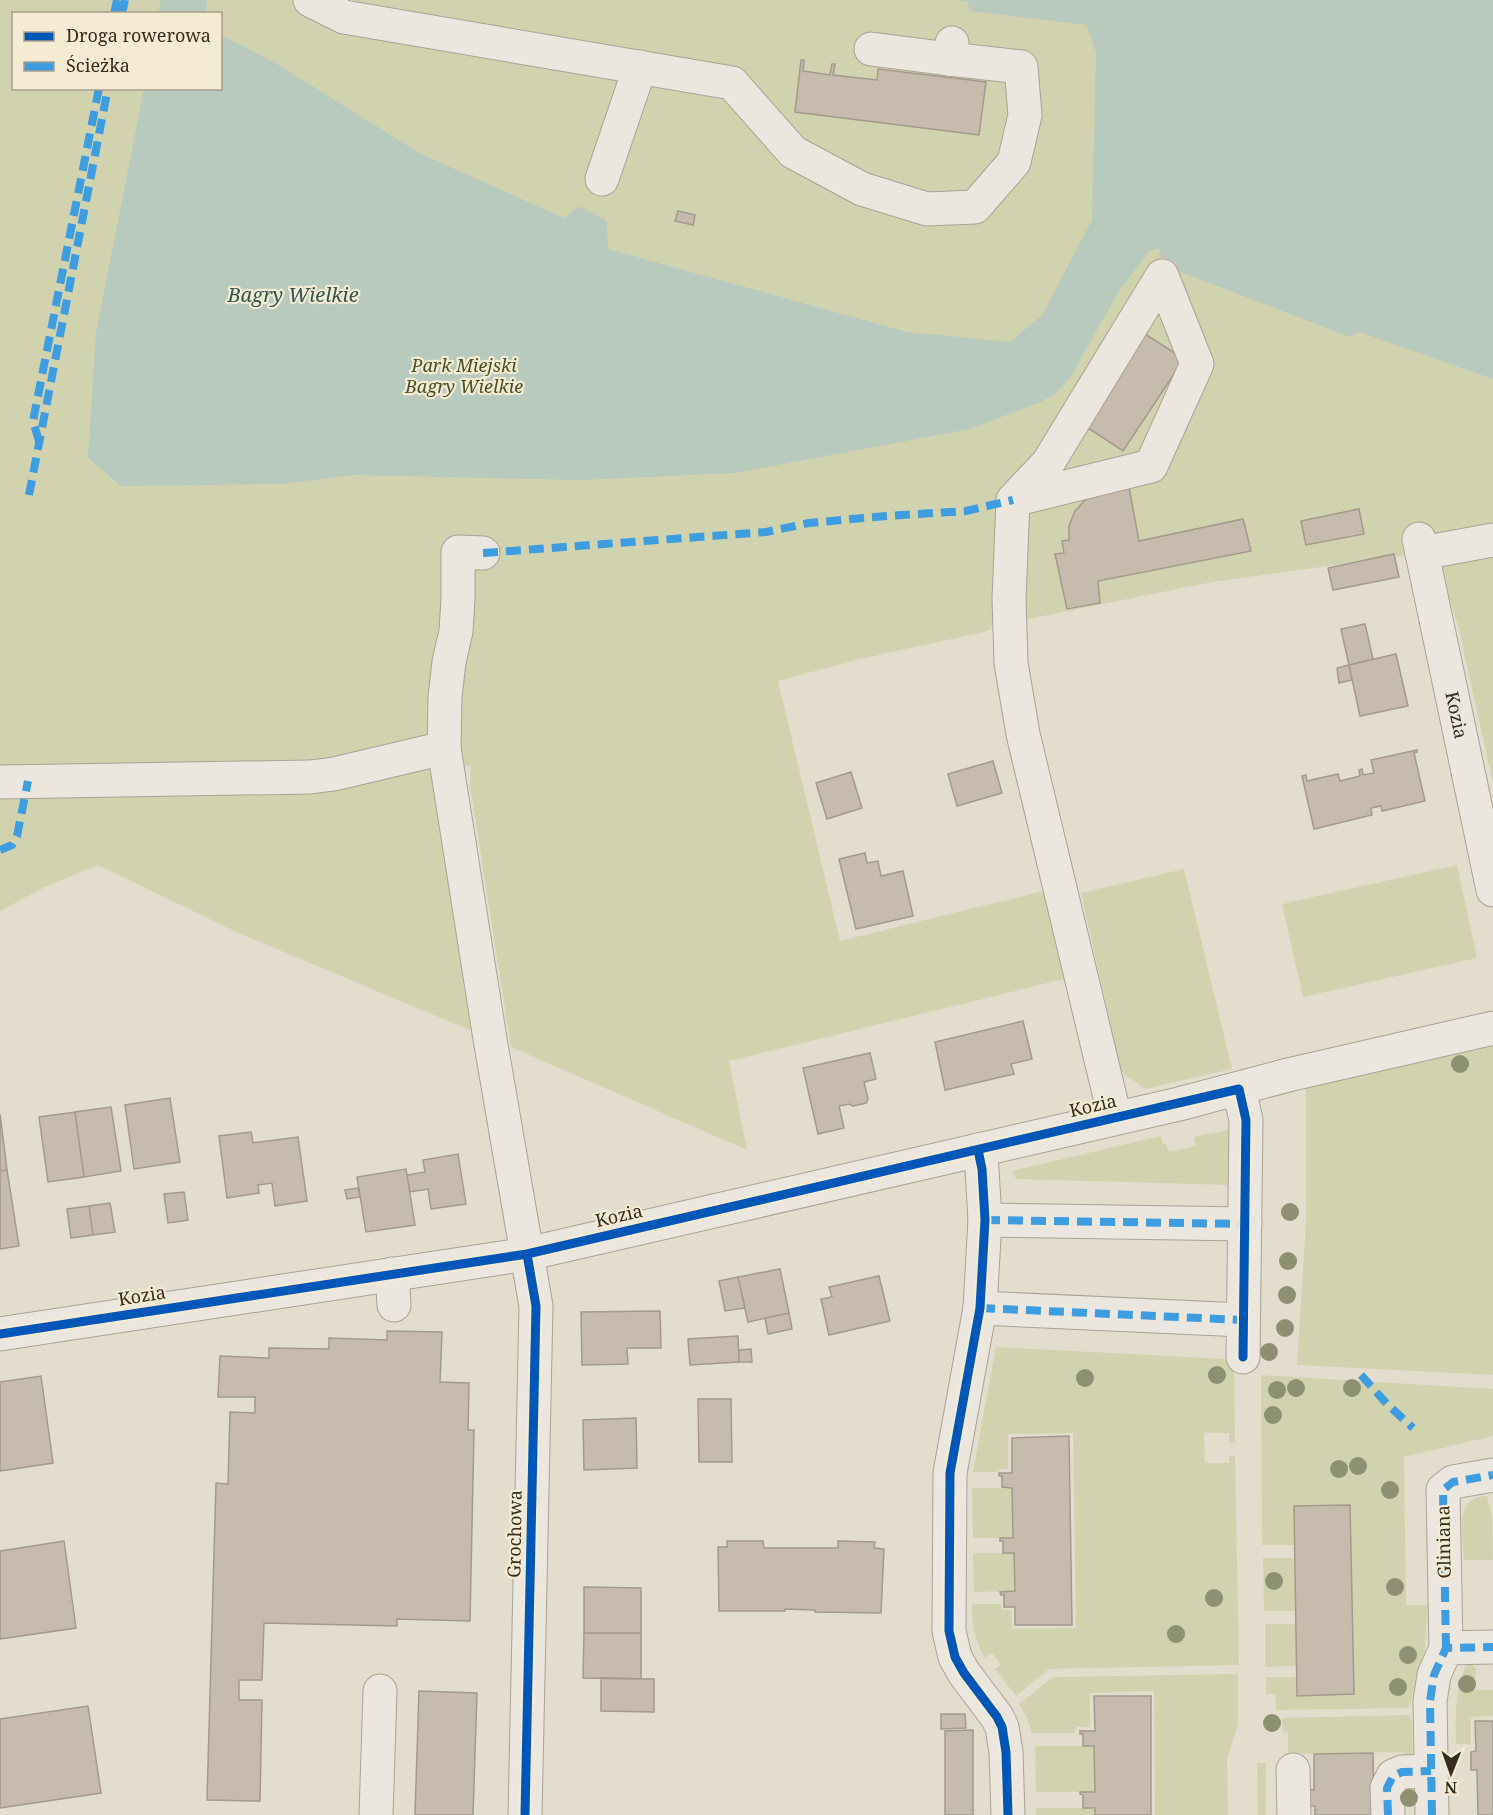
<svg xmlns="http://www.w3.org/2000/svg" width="1493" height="1815" font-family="'Noto Serif',serif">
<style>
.green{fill:#d1d3af;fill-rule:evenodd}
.water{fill:#b8c9be}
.building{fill:#c7bbae;stroke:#a3998c;stroke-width:1.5}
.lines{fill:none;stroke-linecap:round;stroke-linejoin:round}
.minor-casing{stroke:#a8a295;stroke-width:35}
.minor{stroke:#ece7de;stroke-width:33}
.quiet{stroke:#3e9ce0;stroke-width:8;stroke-dasharray:15 8;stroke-linecap:butt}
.cycleway-casing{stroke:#f4ebd2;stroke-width:13}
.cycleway{stroke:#0057b8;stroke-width:9}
.tree{fill:#8d9171}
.labels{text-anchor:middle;stroke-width:4.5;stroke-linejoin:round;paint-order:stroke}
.park-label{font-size:18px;font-style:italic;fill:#465225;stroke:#f4ebd2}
.street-label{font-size:18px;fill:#372b1e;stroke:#f4ebd2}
.water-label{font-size:20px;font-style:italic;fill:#2e5654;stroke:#f4ebd2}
</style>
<rect width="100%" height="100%" fill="#e3ddcd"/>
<path class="green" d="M0,0H1493V783L1458,625L1431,544L1401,556L1212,582L989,627L993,628L984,632L860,659L778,681L840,941L1044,891L1064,979L729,1061L747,1150L511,1047L470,785L471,765L433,775L479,1034L234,931L98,865L45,887L0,911ZM14,14H220V88H14Z
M1457,865L1477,958L1303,997L1282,904Z
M1184,869L1232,1069L1145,1089L1121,1072L1081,893Z
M1493,1041V1375L1297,1365L1306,1223V1086Z
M1232,1129L1230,1185L1016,1179L1012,1171L1161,1136L1163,1144H1166L1169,1152L1196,1146L1194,1137Z
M1227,1339L1234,1341L1235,1443H1229V1433H1204L1205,1463H1229V1456H1235L1239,1665L1049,1669L1016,1696L995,1669L1001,1665L992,1653L985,1658C974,1640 972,1625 972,1604H1001V1610H1011L1012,1629L1076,1628L1073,1433L1008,1434V1469H999V1472H973L996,1347L1226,1359Z
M1261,1375L1493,1389V1436L1404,1457L1406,1605H1428L1425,1650L1417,1672L1411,1703L1408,1708L1276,1710L1275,1694H1266V1677H1297L1298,1696L1354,1694L1350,1505L1294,1506V1545H1262Z
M972,1488H1012L1013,1538H973Z
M1487,1496L1492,1517L1493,1560H1464C1463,1537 1453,1495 1487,1496Z
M973,1553H1014L1015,1591L974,1592Z
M1263,1558H1295V1611H1264Z
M1265,1624H1296L1297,1666L1265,1667Z
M1468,1661L1476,1668L1475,1690H1493V1716L1471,1717V1744H1456C1455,1715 1455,1687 1468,1661Z
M1238,1674V1724L1227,1759L1228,1815H1155L1154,1691L1090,1693V1727H1076L1075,1733H1032L1027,1718L1019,1704L1053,1677Z
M1409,1715L1412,1720L1413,1759L1406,1758L1403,1752L1288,1754V1732L1283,1731L1282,1718Z
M1035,1746H1094L1095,1792H1036Z
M1257,1763H1266V1815H1258Z
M1036,1808H1095V1815H1036Z"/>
<path class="water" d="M161,0H207L206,13H158Z
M956,0H1493V379L1359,332L1350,337L1178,271L1176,263L1159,256L1160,249L1150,250L1117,294L1071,376L1056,393L1043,401L970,429L735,473L581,480L354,475L282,484L121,486L88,458L96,332L144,89L220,88L221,35L272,61L421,154L564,218L579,206L607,221L608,249L907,332L1010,342L1042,315L1092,220L1096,53L1087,25L969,11L968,2Z"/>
<path class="building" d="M801,60H804L803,71L830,75L832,64H835L833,75L877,80L878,69L986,82L979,135L795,112Z
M678,211L695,215L693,225L675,221Z
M1145,334L1184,359L1123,451L1085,426Z
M1129,487L1139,541L1243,519L1251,551L1098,581L1100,603L1067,609L1055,554L1064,553L1062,541L1069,540V526L1075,511L1086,499Z
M1359,509L1364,534L1306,545L1301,521Z
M1394,554L1399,577L1333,590L1328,568Z
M1365,624L1373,659L1349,665L1341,629Z
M1396,654L1408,706L1360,716L1349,665Z
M1349,665L1352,680L1339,683L1337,668Z
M1417,750V752L1414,753L1425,801L1382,811L1381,806L1371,808L1372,815L1314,829L1302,776L1306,775L1307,781L1338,774L1340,781L1360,776L1359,770L1362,769L1363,775L1374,773L1371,760Z
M993,761L1002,793L957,806L948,774Z
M851,772L862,808L827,819L816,783Z
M865,853L867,863L878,861L881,876L903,871L913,916L856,929L839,859Z
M1023,1021L1032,1059L1011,1064L1014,1074L945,1090L935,1042Z
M870,1053L876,1079L864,1082L868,1099L866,1103L853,1106L849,1104L839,1106L844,1128L818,1134L803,1068Z
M170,1098L180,1162L134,1169L125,1105Z
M111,1107L121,1171L84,1177L75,1112Z
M75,1112L84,1177L48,1182L39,1117Z
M0,1114L7,1170L0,1171Z
M251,1132L253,1143L298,1137L307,1201L275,1206L272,1183L258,1185L259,1193L227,1198L219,1136Z
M458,1154L466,1204L431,1209L428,1189L410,1192L407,1175L425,1172L423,1160Z
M406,1169L415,1225L366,1232L357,1177Z
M7,1170L19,1246L0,1249V1171Z
M358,1188L360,1197L347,1199L345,1190Z
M184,1192L188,1220L168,1223L164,1194Z
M110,1203L115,1232L93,1235L89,1206Z
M89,1206L93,1235L71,1238L67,1209Z
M780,1269L789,1313L748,1322L738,1277Z
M879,1276L890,1321L829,1335L821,1299L832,1297L829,1287Z
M738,1277L745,1308L725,1311L719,1281Z
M660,1311L661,1348H627L628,1364L582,1365L581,1312Z
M789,1313L792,1329L768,1334L765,1318Z
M387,1331L442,1332L440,1382L469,1383L468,1430H474L470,1621L397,1619V1626L264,1623L262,1680H239V1700H262L260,1801L207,1800L216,1483L228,1484L230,1412L255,1413V1397H218L220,1356L269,1358V1348L329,1349V1338L387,1340Z
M738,1336L739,1362L690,1365L688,1339Z
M751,1349L752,1362H739V1350Z
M41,1376L53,1463L0,1471V1382Z
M698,1399H731L732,1462H699Z
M636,1418L637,1468L584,1470L583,1420Z
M1069,1436L1072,1625H1015V1607H1004V1595H1001L1000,1592L1015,1591L1014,1553H1003V1541H1000V1538H1013L1012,1488L1002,1487V1476H999V1473H1012V1438Z
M1350,1505L1354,1694L1297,1696L1294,1506Z
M64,1541L76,1628L0,1639V1551Z
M727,1541H763L764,1548H838V1541L875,1542L874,1548L884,1549L881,1613L815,1612V1610L785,1609V1611H719L718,1547H727Z
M584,1587L641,1588V1633H584Z
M584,1633H641V1679L583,1678Z
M601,1678L654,1679V1712L601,1711Z
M419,1691L477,1693L473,1815H415Z
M1094,1696H1151V1815H1095V1808H1083V1795L1080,1794V1792H1095L1094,1746H1083V1734H1080V1731H1095Z
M88,1706L101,1793L0,1808V1719Z
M941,1714H965L966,1728L941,1729Z
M1475,1721H1493V1815H1478L1477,1770H1471V1752L1476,1751Z
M973,1730V1815H945V1731Z
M1373,1753L1374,1815H1315V1806H1305L1304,1789L1314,1790V1754Z"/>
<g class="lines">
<g class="minor-casing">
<g id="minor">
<path d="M310,0L344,17L732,83L793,152L862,189L927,209L975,207L1014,162L1025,115L1021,67L949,59L952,43"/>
<path d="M871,49L949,59"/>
<path d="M602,179L640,67"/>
<path d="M1013,500L1151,466L1197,364L1162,276L1048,463L1013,500L1009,599L1011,663L1023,734L1115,1118"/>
<path id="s1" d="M1419,539L1493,890"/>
<path d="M483,553L458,552V599L456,631L449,662L445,697L444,748L490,1039L536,1306L525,1815"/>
<path d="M1422,553L1493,540"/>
<path d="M0,782L310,777L334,774L444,748"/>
<path d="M1239,1089L1246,1120L1243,1357"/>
<path d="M978,1150L982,1169L985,1220L980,1308L950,1473L949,1631L955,1657L964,1673L997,1717L1002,1727L1006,1752L1008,1815"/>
<path d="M985,1220L1245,1224"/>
<path d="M392,1274L394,1305"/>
<path d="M980,1308L1243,1320"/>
<path d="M0,1334L527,1254L1179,1104L1288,1075L1493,1028"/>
<path d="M1446,1648L1443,1490L1453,1482L1493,1475"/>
<path d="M1293,1770L1294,1815"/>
<path d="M376,1815L380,1691"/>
<path d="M1388,1815L1387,1788L1393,1776L1402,1772L1431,1771"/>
<path d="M1432,1815L1430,1701L1434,1675L1446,1648L1493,1647"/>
</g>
</g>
<use href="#minor" class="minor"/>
<path class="quiet" d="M114,14L117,0
M122,14L125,0
M39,441L33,421L99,88
M29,495L108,88
M483,553L766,532L809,523L886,516L966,511L1013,500
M0,850L12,845L17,836L28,781
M985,1220L1245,1224
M980,1308L1243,1320
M1361,1375L1387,1404L1413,1428
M1446,1648L1443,1490L1453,1482L1493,1475
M1388,1815L1387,1788L1393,1776L1402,1772L1431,1771
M1432,1815L1430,1701L1434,1675L1446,1648L1493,1647"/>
<g class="cycleway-casing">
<path id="cycleway" d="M978,1150L982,1169L985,1220L980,1308L950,1473L949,1631L955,1657L964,1673L997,1717L1002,1727L1006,1752L1008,1815
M0,1334L527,1254L1239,1089L1246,1120L1243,1357
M525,1815L536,1306L527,1254"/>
</g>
<use href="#cycleway" class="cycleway"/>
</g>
<g class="tree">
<circle cx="1460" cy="1064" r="9"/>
<circle cx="1290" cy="1212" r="9"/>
<circle cx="1288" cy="1261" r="9"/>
<circle cx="1287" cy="1295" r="9"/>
<circle cx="1285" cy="1328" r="9"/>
<circle cx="1269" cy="1352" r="9"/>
<circle cx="1217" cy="1375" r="9"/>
<circle cx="1085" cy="1378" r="9"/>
<circle cx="1296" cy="1388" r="9"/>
<circle cx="1352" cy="1388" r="9"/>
<circle cx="1277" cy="1390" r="9"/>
<circle cx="1273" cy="1415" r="9"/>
<circle cx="1358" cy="1466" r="9"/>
<circle cx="1339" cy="1469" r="9"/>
<circle cx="1390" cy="1490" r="9"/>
<circle cx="1274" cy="1581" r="9"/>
<circle cx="1395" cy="1587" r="9"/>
<circle cx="1214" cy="1598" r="9"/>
<circle cx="1176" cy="1634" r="9"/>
<circle cx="1408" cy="1655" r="9"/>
<circle cx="1467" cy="1684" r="9"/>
<circle cx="1398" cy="1687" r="9"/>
<circle cx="1272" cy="1723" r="9"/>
<circle cx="1409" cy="1798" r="9"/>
</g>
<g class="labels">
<g class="park-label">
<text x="464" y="372">Park Miejski<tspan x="464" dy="21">Bagry Wielkie</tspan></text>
</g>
<g class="street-label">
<text dy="6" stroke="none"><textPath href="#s1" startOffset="180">Kozia</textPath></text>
<text transform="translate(1093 1106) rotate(-13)" y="6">Kozia</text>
<text transform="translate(619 1216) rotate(-13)" y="6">Kozia</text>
<text transform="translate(142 1296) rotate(-9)" y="6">Kozia</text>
<text transform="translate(515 1534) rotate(-89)" y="6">Grochowa</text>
<text transform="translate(1444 1542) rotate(-91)" y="6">Gliniana</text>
</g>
<g class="water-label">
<text x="293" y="302">Bagry Wielkie</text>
</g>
</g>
<rect x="12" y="12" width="210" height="78" fill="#f4ebd2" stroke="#a89e8a" stroke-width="1.5"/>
<rect x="24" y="32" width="30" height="9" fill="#0057b8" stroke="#a89e8a" stroke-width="1.5"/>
<text x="66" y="42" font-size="18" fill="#372b1e">Droga rowerowa</text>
<rect x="24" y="62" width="30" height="9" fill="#3e9ce0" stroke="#a89e8a" stroke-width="1.5"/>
<text x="66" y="72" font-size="18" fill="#372b1e">Ścieżka</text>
<g transform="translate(1451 1773) rotate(181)" stroke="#f4ebd2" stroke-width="4.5" paint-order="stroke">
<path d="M0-4.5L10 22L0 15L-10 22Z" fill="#372b1e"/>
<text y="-9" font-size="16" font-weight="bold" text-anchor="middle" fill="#372b1e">N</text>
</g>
</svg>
